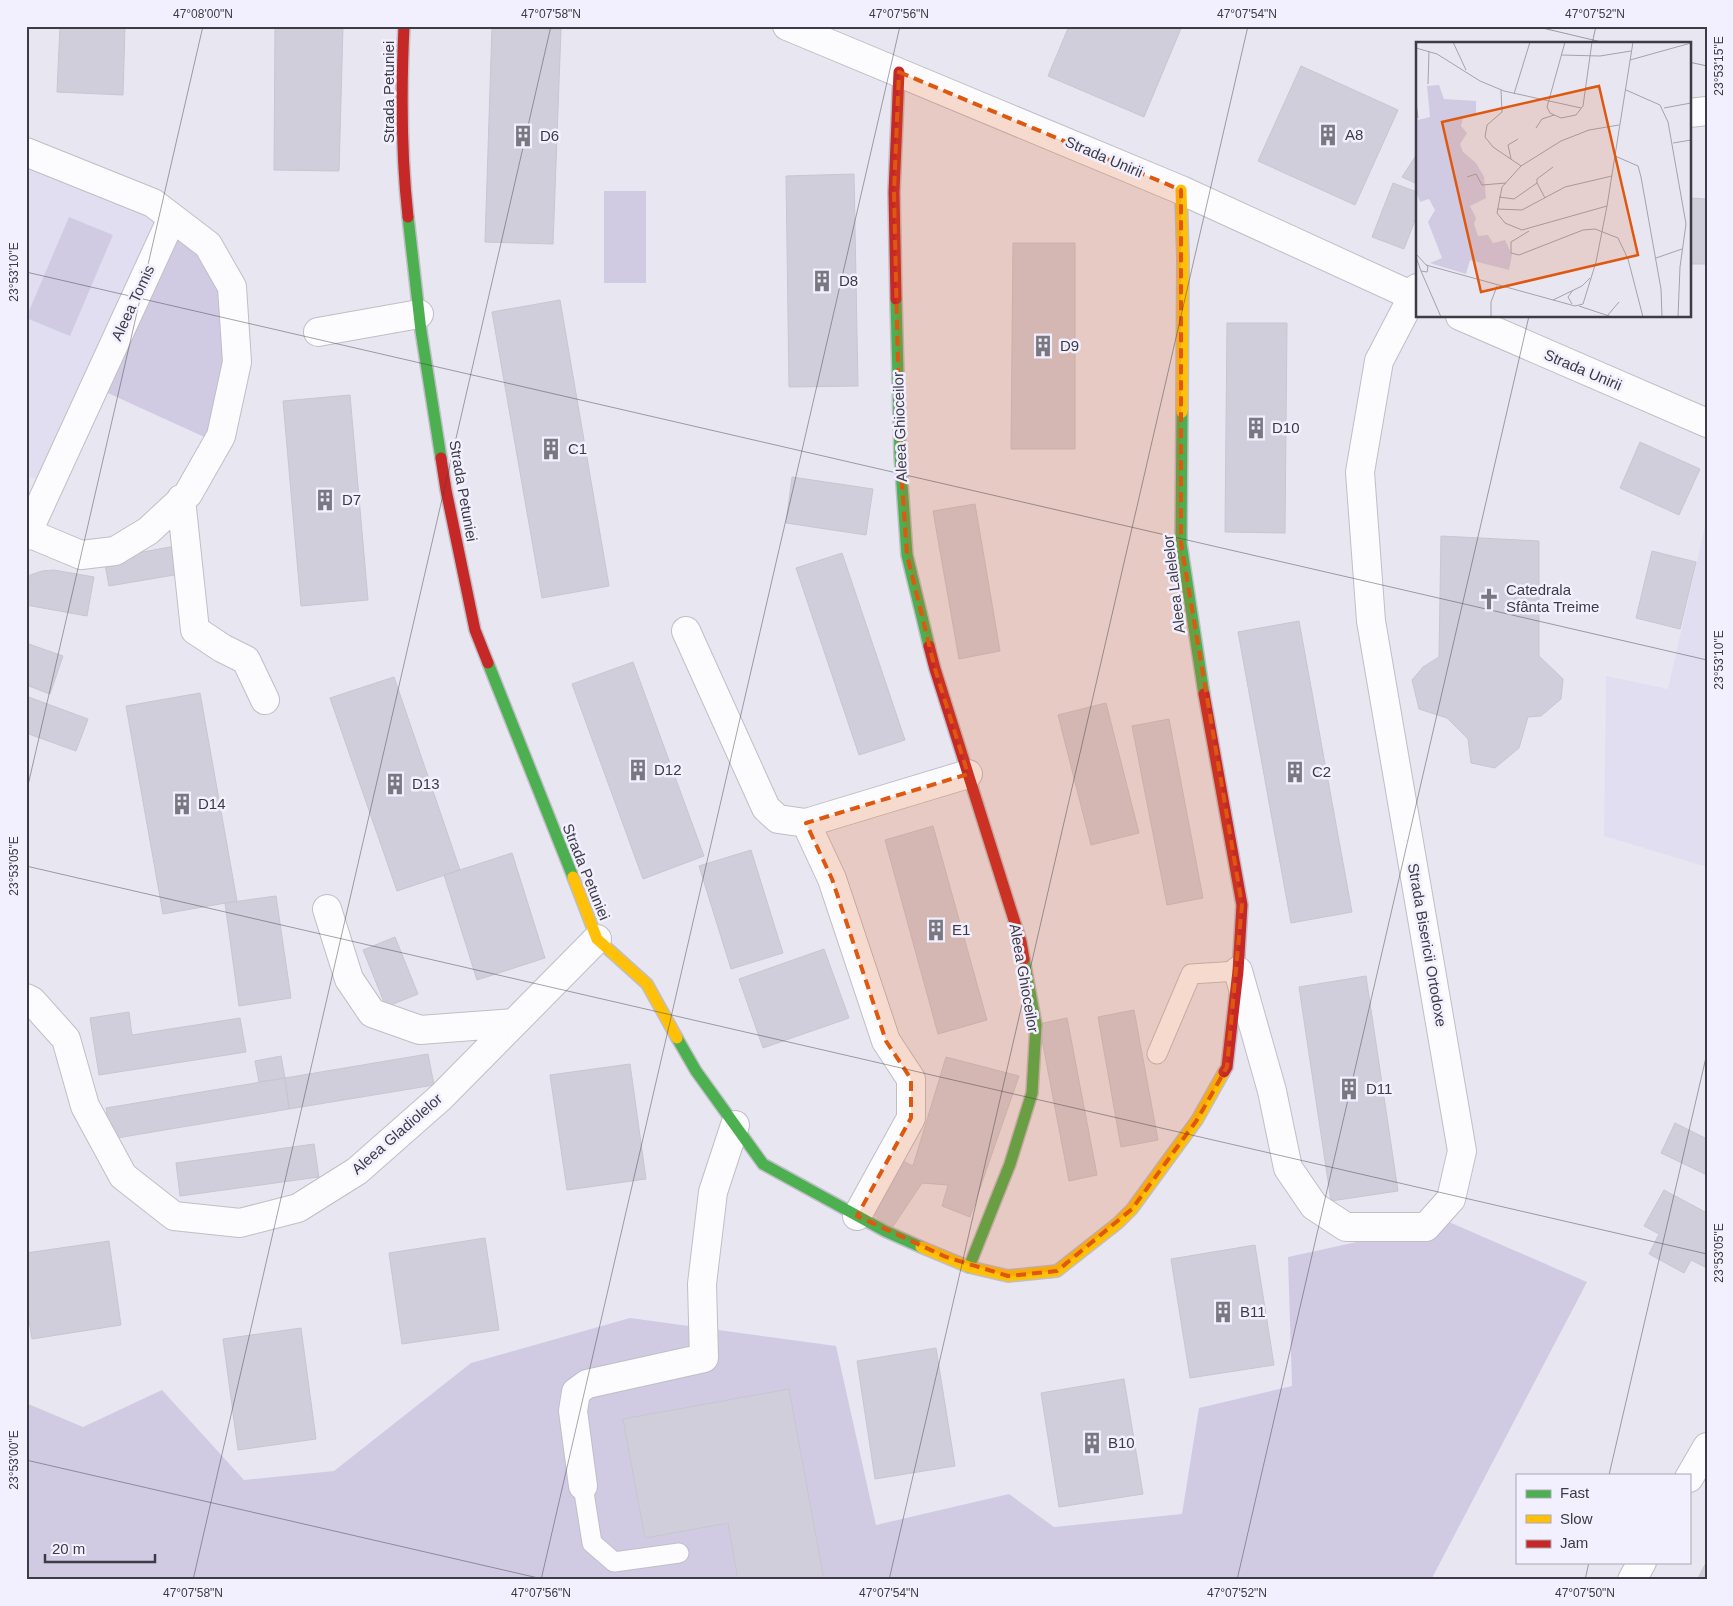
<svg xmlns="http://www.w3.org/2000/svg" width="1733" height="1606" font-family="Arial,sans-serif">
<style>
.built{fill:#e1def2}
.green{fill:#d0cbe3}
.building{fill:#d1cedc;stroke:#c8c6ce}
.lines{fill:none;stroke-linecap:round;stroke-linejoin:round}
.lane-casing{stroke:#c0bec7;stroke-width:21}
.street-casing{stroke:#c0bec7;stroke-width:30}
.fast-casing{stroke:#c0bec7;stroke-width:14}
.slow-casing{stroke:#c0bec7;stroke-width:14}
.jam-casing{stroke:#c0bec7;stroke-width:14}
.lane{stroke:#fcfbfd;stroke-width:19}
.street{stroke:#fcfbfd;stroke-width:28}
.fast{stroke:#4caf50;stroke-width:11}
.slow{stroke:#ffc107;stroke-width:11}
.jam{stroke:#c62828;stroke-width:11}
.marked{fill:#df580f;fill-opacity:0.2;stroke:#df580f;stroke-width:4;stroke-dasharray:10 6;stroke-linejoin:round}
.ticks{fill:none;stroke:#3d3b43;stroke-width:1;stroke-opacity:0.45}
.labels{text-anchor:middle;stroke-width:5;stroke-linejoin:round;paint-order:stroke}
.street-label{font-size:15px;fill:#3d3b43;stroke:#f2efff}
.poi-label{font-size:15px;fill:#3d3b43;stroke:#f2efff;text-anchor:start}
.inset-road{fill:none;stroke:#a4a2ab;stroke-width:1}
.view{fill:#df580f;fill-opacity:0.15;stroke:#df580f;stroke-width:2.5}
.inset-edge{fill:none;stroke:#3d3b43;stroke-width:2.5}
.neatline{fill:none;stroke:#3d3b43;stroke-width:2}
.ticks-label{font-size:12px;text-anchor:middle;fill:#3d3b43}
</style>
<rect width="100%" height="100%" fill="#e8e6f1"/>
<path class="built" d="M26,159L165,222L43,481L26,476Z
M1707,517V867L1604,836L1606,676L1668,689Z"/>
<path class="green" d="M604,191H646V283H604Z
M69,217L113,235L70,336L26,318Z
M173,228L217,268L230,326L211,440L99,389Z
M1449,1222L1587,1282L1431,1580H26V1403L83,1427L162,1390L244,1480L334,1471L471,1363L630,1318L836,1346L876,1525L1009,1494L1054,1527L1182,1514L1199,1408L1292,1386L1288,1257Z"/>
<path class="building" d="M60,26H125L123,95L57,92Z
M275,26H343L339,171L274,170Z
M1069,26H1182L1144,117L1048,76Z
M492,27L561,29L553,244L485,242Z
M1301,66L1398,110L1355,205L1258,161Z
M1417,154V184L1402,177Z
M854,174L858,386L789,387L786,176Z
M1393,183L1417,192V215L1404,249L1372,237Z
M1689,198L1707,199V264H1689Z
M1013,243H1075V449H1011Z
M560,300L609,586L542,598L492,312Z
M1227,323H1287L1285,533L1225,532Z
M350,395L368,600L301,606L283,401Z
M1640,442L1700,469L1679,515L1620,488Z
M792,477L873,489L866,535L786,523Z
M975,504L1000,651L959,659L933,511Z
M1441,536L1539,541V656L1563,679L1561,699L1541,716L1528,717L1519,748L1495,768L1471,763L1468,739L1447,718L1419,709L1412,680L1423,667L1439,657Z
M181,545L186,573L109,586L104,559Z
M1652,551L1696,562L1680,629L1636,618Z
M842,553L905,740L859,755L796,568Z
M54,570L94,577L87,616L26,605V582L30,575L42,571Z
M1299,621L1352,912L1291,923L1238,632Z
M26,643L63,656L50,694L26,685Z
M633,662L704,856L643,879L572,684Z
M394,677L460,870L397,891L330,698Z
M200,693L237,901L163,914L126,706Z
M26,696L88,719L76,751L26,733Z
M1106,703L1139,833L1091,845L1058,715Z
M1169,719L1203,898L1167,905L1132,726Z
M933,826L987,1020L938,1034L885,840Z
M751,850L783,953L731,969L699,866Z
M512,853L545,958L477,980L444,875Z
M276,896L291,998L239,1006L225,903Z
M395,937L418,994L386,1007L363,950Z
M824,949L849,1018L763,1048L739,979Z
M1366,976L1398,1191L1331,1201L1299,987Z
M1134,1010L1158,1140L1121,1147L1098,1017Z
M129,1012L132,1035L240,1018L246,1052L99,1075L90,1018Z
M1067,1018L1097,1175L1069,1181L1039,1024Z
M428,1054L434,1085L289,1109L285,1078Z
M281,1056L285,1078L259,1082L255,1061Z
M946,1057L1019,1076L970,1217L942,1206L948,1185L922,1183L892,1228L870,1212L899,1159L913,1166Z
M630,1064L646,1179L567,1190L550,1075Z
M285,1078L289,1109L111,1139L106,1108Z
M1675,1123L1707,1139V1175L1661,1153Z
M314,1144L319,1177L180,1196L176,1163Z
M1664,1190L1707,1213V1268L1691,1260L1684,1273L1649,1254L1659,1234L1644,1226Z
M485,1238L499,1330L402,1344L389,1253Z
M109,1241L121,1325L32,1339L26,1303V1253Z
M1255,1245L1274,1365L1190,1378L1171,1259Z
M301,1328L316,1439L238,1450L223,1339Z
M936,1348L955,1466L875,1479L857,1361Z
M1124,1379L1143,1494L1059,1507L1041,1393Z
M789,1389L824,1580H738L728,1523L645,1538L623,1419Z
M1707,1561V1580H1697Z"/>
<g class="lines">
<g class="lane-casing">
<path id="lane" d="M1157,1054L1191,974L1238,971
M583,1486L592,1543L614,1562L679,1553"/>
</g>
<g class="street-casing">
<path id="street" d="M787,26L1181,190L1417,298
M1689,113L1707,111
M26,152L153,203L208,245L232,287L237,362L221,436L188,494L148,531L115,551L81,555L26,532
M1460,316L1707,423
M318,332L419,314
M181,499L195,630L222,648L246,660L265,700
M26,536L172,218
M686,631L766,808L778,819L806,823
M327,909L349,979L372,1013L420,1030L514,1023
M1238,971L1272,1091L1288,1168L1314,1206L1346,1227H1426L1451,1199L1462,1151L1371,621L1360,472L1379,361L1417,288
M26,998L32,1001L66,1039L85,1106L123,1176L174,1216L240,1223L298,1208L357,1171L441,1097L597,939
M857,1216L911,1118V1079L886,1041L832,879L806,823L968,774
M1689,1478L1707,1447
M583,1486L573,1411L576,1392L587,1384L704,1358L702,1284L713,1192L735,1125
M1632,1580L1642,1562"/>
</g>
<g class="fast-casing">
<path id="fast" d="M408,217L421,331L441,458
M896,299L900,455L907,555L929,646
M1182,412L1181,543L1204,694
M488,663L573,877
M677,1038L696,1071L763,1164L885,1231L921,1247
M969,1267L1010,1164L1032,1093L1036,1025L1024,959"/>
</g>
<g class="slow-casing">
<path id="slow" d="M1181,190L1183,259L1182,412
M573,877L597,939L647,984L677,1038
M921,1247L969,1267L1008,1276L1057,1271L1118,1223L1132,1209L1197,1120L1224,1072"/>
</g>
<g class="jam-casing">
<path id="jam" d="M404,26C401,89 401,154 408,217
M896,299L894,192L899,72
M441,458L446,490L475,630L488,663
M929,646L935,669L1021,942L1024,959
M1204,694L1242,905L1238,971L1227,1067L1224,1072"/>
</g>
<use href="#lane" class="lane"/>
<use href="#street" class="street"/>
<use href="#fast" class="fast"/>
<use href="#slow" class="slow"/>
<use href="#jam" class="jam"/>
</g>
<path class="marked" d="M899,72L1181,190V543L1242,905L1227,1067L1197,1120L1132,1209L1057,1271L1008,1276L946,1257L857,1216L911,1118V1079L886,1041L832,879L806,823L968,774L935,669L907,555L900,455L894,192Z"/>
<path class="ticks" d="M1534,26L1610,44M1592,44L1596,26M1689,62L1707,66M26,272L1707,660M26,794L203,26M26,866L1707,1254M26,1460L547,1580M1609,1475L1707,1053M193,1580L551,26M541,1580L900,26M889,1580L1248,26M1237,1580L1529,316M1585,1580L1589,1562"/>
<defs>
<g id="building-bare" transform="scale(1.725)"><path d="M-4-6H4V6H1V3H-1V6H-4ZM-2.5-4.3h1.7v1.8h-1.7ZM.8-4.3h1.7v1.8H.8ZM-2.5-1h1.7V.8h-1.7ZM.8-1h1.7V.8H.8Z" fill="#797780" stroke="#f2efff" stroke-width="2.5" paint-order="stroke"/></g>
<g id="church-bare" transform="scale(1.725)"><path d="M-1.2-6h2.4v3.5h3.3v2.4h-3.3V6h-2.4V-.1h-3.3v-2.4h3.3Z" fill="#797780" stroke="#f2efff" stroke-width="2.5" paint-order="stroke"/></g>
</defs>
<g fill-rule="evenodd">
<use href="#building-bare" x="1328" y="135"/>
<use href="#building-bare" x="523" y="136"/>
<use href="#building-bare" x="822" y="281"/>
<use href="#building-bare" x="1043" y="346"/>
<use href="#building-bare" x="1256" y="428"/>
<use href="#building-bare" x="551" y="449"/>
<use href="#building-bare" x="325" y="500"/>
<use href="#church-bare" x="1489" y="599"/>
<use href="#building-bare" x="638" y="770"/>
<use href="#building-bare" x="1295" y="772"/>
<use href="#building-bare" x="395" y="784"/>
<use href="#building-bare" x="182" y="804"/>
<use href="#building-bare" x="936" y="930"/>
<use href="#building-bare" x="1349" y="1089"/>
<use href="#building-bare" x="1223" y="1312"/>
<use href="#building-bare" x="1092" y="1443"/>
</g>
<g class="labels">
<g class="street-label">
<text transform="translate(389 92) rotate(-90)" y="5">Strada Petuniei</text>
<text transform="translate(1104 157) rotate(23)" y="5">Strada Unirii</text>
<text transform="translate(133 303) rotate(-65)" y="5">Aleea Tomis</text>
<text transform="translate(1583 370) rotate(23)" y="5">Strada Unirii</text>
<text transform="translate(900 427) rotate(-92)" y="5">Aleea Ghioceilor</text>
<text transform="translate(463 491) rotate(80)" y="5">Strada Petuniei</text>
<text transform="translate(1174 584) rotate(-97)" y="5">Aleea Lalelelor</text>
<text transform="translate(586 872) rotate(68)" y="5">Strada Petuniei</text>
<text transform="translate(1427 945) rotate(80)" y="5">Strada Bisericii Ortodoxe</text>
<text transform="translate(1024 978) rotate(80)" y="5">Aleea Ghioceilor</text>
<text transform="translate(397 1134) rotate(-41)" y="5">Aleea Gladiolelor</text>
</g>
<g class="poi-label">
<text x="1345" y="140">A8</text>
<text x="540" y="141">D6</text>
<text x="839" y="286">D8</text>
<text x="1060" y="351">D9</text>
<text x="1272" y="433">D10</text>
<text x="568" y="454">C1</text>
<text x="342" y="505">D7</text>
<text x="1506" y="595">Catedrala<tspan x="1506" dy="17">Sfânta Treime</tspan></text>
<text x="654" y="775">D12</text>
<text x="1312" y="777">C2</text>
<text x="412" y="789">D13</text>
<text x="198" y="809">D14</text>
<text x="952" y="935">E1</text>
<text x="1366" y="1094">D11</text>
<text x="1240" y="1317">B11</text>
<text x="1108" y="1448">B10</text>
</g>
</g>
<g transform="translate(1416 42)">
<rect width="275" height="275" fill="#e8e6f1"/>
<path d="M23,43L28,57L60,59V71L47,76L45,84L51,91L44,102L47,110L60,121L68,135L70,156L54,164L60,176L58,182L62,194L72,193L77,201L89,198L96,213L93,228L54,218L50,232L14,221L26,216L12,180L19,168L13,157L4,160L0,149V69L2,78L14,75L11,44Z" fill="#d0cbe3"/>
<path class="inset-road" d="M37,0L50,28M149,0L131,65L134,71L145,76L160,73L167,64L176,0M0,6L21,12L64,39L88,49L165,66M145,13L184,14L215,9M214,18L275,1M12,42L13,9M169,46L184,43M85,48L86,70L71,83L69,95L77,105L105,124M210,48L244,63L252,80L270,182L264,225L262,275M98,52L114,0M0,61L2,76M248,66L275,61M120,86L126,77L138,73M257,101L275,98M199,114L222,124L225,135L245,247L246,275M95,117L92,103L102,97M51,135L60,132L66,143L90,141M121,141V137L137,125M83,155L98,157L121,141L129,156M191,164L106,188L89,181L81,171L86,145L105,124L145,99L173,88L203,83M81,167L106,168L149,145L196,134M113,189L95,200V211L103,213L167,188L179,187L202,196L212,217L227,275M0,212L12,225L11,230L5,229L0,215M240,216L266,207M10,223L159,264L167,262L180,220L191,164L217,0M5,229L25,275M137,258L166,244L174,236M156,262L152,255L157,248M163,264L196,275M191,274L203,260M75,275V260L81,244"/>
<path class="view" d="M183,44L222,213L65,250L26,80Z"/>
<rect width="275" height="275" class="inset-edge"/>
</g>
<rect width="1733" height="1606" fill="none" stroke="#f2efff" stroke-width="55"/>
<rect x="1516" y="1474" width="175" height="90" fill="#f2efff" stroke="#aaa7b4"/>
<rect x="1526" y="1490" width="25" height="8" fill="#4caf50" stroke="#aaa7b4"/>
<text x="1560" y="1498" font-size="15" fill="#3d3b43">Fast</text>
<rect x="1526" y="1515" width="25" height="8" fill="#ffc107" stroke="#aaa7b4"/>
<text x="1560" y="1524" font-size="15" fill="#3d3b43">Slow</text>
<rect x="1526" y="1540" width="25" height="8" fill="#c62828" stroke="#aaa7b4"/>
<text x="1560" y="1548" font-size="15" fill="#3d3b43">Jam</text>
<path d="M45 1554v8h110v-8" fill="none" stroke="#3d3b43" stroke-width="2.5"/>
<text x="52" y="1554" font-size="15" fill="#3d3b43" stroke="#f2efff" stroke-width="4" paint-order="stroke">20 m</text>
<rect x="28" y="28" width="1678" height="1550" class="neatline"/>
<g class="ticks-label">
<text x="203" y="18">47°08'00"N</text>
<text x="551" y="18">47°07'58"N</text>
<text x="899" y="18">47°07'56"N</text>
<text x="1247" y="18">47°07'54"N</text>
<text x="1595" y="18">47°07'52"N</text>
<text transform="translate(1719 66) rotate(-90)" y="4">23°53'15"E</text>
<text transform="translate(14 272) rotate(-90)" y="4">23°53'10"E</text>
<text transform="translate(1719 660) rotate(-90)" y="4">23°53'10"E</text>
<text transform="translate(14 866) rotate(-90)" y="4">23°53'05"E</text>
<text transform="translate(1719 1253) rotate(-90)" y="4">23°53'05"E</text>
<text transform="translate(14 1460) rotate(-90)" y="4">23°53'00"E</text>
<text x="193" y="1597">47°07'58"N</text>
<text x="541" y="1597">47°07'56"N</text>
<text x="889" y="1597">47°07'54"N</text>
<text x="1237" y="1597">47°07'52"N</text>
<text x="1585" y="1597">47°07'50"N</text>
</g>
</svg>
